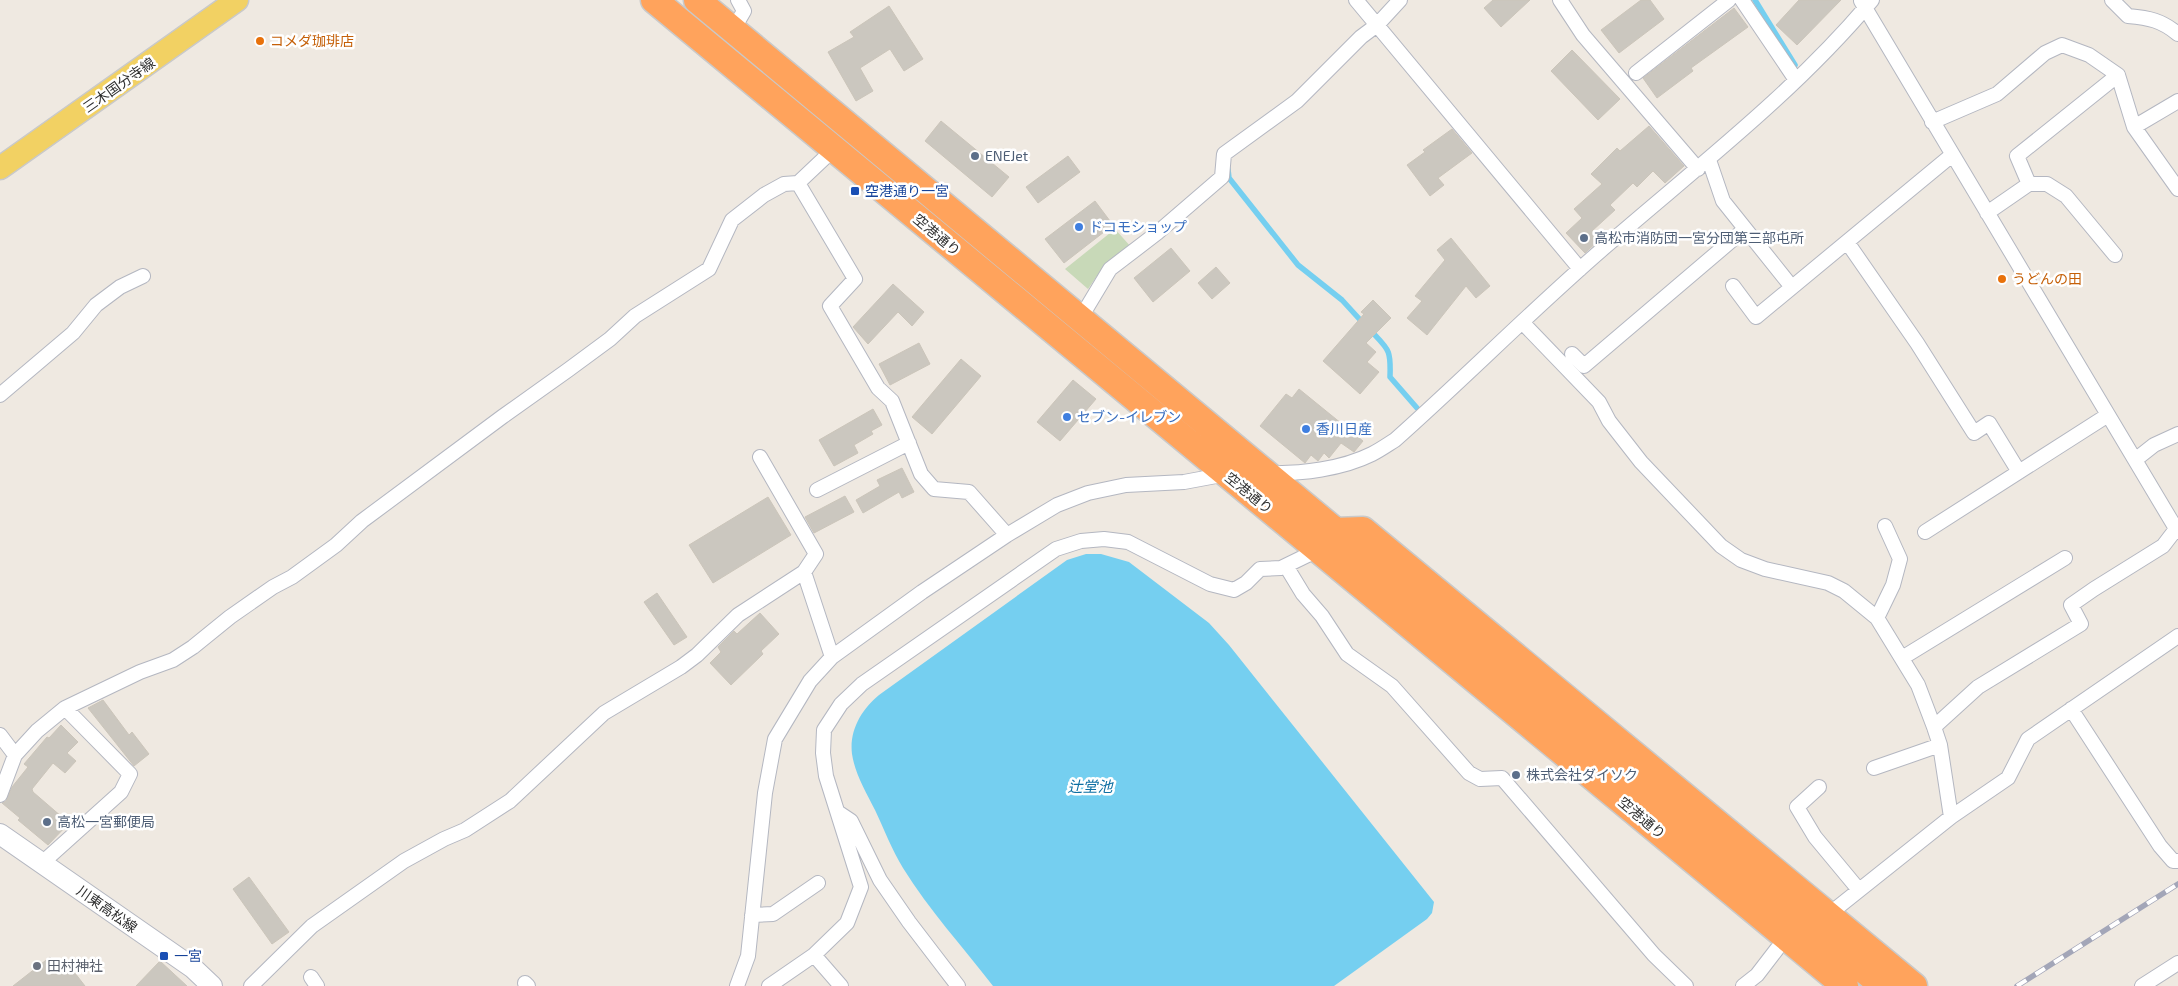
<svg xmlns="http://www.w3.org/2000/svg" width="2178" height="986" font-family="'Exo 2','Noto Sans JP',sans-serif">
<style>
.cemetery{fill:#c8d9b8}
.water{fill:#75cff0}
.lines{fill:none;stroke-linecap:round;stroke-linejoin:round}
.stream{stroke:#75cff0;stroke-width:5.5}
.building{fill:#cbc7bf;stroke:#cbc5ba}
.street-casing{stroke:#b4b7c1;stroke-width:16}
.secondary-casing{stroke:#b4b7c1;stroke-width:22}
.primary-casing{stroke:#c9c9c9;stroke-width:25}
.highway-casing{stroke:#c9c9c9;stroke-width:29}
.street{stroke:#fff;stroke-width:14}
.secondary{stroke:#fff;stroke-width:20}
.primary{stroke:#f2d163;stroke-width:22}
.highway{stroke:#ffa35c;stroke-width:26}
.rail-casing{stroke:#a3a6b8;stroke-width:5.5}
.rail{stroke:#fff;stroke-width:4;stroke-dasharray:11;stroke-linecap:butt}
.food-dot{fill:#e8710a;stroke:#fff;stroke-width:2}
.service-dot{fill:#5c6f8a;stroke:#fff;stroke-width:2}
.transit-dot{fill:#1a4fb4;stroke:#fff;stroke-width:2}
.shop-dot{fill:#3f7fe0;stroke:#fff;stroke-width:2}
.worship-dot{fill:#6b7280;stroke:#fff;stroke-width:2}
.labels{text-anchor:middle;stroke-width:5;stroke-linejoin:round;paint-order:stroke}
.food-label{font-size:14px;fill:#c56008;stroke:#fff;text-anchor:start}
.street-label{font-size:14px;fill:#2e2e2e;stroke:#fff}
.service-label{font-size:14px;fill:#4e5e75;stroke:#fff;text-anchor:start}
.transit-label{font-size:14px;fill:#164399;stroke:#fff;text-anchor:start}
.shop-label{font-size:14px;fill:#366cbe;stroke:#fff;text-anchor:start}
.worship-label{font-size:14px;fill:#5b616d;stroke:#fff;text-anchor:start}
.water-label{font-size:15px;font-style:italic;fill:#0d6fa3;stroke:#fff}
</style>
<rect width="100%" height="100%" fill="#efe9e1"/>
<path class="cemetery" d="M1115,229L1131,247L1103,267L1088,289L1065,269Z"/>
<path class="water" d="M1086,554H1101L1129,562L1209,623L1229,645L1434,902L1432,913L1427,919L1334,986H993C963,947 929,910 903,868C892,850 884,829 875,810C866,792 855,774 852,754C849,730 862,709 879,695L1067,560Z"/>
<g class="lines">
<path class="stream" d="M1755,0L1795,65
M1228,169L1229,178L1298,265L1342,300L1363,323
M1370,330C1389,350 1391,349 1390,377L1417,408"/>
</g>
<path class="building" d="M1493,0H1530L1501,27L1484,8Z
M1641,0H1650L1664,19L1619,53L1601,30Z
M1799,0H1841L1797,45L1776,25Z
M889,6L923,59L904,71L890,49L860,68L873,91L856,101L828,52L854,37L850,32Z
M1734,8L1748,27L1691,68L1693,71L1657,98L1643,78Z
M1572,50L1620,99L1598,120L1551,71Z
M941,121L1009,177L992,197L925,141Z
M1649,126L1684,166L1665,183L1653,171L1637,187L1633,183L1610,205L1615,210L1592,231L1600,239L1585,253L1566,233L1582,218L1574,209L1602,184L1591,174L1617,148L1620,151Z
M1452,129L1472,153L1438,178L1444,185L1430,196L1407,165L1425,152L1423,150Z
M1068,156L1080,172L1038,203L1026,187Z
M1095,201L1113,225L1064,263L1045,239Z
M1451,238L1490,286L1476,298L1466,286L1427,335L1407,318L1422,301L1415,296L1445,260L1437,250Z
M1171,248L1190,271L1153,302L1134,278Z
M1216,267L1230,283L1212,299L1198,283Z
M893,284L924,312L912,326L898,312L868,344L853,327Z
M1373,300L1391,318L1366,343L1376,352L1367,362L1379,372L1360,394L1323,361L1364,314L1361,312Z
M919,343L930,364L890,385L879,364Z
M961,359L981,376L932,434L912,417Z
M1073,380L1096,399L1060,441L1037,422Z
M1299,389L1363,441L1354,452L1341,443L1329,458L1324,453L1318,461L1311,455L1305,463L1260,426L1286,394L1292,398Z
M873,409L882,425L871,431L873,434L854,445L858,453L834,466L819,440Z
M902,468L914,492L902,498L899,492L863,513L856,500L880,486L877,480Z
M845,496L854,512L814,533L805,517Z
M768,497L791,535L713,583L689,545Z
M657,593L687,637L674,645L644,602Z
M760,613L779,634L761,651L763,654L731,685L710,663L721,652L718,647L734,631L737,634Z
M103,700L129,735L132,732L149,754L134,766L88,708Z
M61,725L78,742L67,753L76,761L65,773L53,763L32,789L33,792L69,823L48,845L18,820L20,818L2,803L6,801L12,787L28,767L24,764L47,737L49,738Z
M249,877L289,932L272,944L233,889Z
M50,957L63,974L71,968L85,986H13Z
M160,961L187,986H136Z"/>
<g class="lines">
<g class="street-casing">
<path id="street" d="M1356,0L1580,269
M1560,0L1583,35L1698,169
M1742,0L1796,80
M2112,0L2128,16C2149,18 2161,20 2178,34
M1861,1L2178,532
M733,30L744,11L738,0
M1636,73L1729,0
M1932,122L1997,94L2045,53L2062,45L2089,55L2118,75L2134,127L2178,189
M2134,127L2178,101
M834,149L798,183L855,279L830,306L878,388L892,401L921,474L934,489L969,492L1007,535
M1709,160L1723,201L1791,286
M1987,213L2029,184
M1847,242L1917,343L1974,433L1989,423L2019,472
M2115,255L2066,196L2047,184H2029L2017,156L2118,75
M1733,286L1756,317L1952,155
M1080,319L1110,269L1157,233L1222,177L1224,154L1297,101L1361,37L1377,25L1400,0
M1522,322L1599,402L1609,421L1641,462L1721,546L1741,560L1765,569L1828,583L1844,591L1877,618L1918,685L1934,727L1940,745L1951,817
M1572,354L1584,366L1745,229
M0,395L73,333L96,305L120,287L143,276
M2135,460L2154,445L2178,434
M1268,473C1301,474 1342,469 1372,454C1380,450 1387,445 1395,440C1467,376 1534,308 1606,246C1697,167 1794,93 1872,0
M817,490L909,443
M1925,532L2108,415
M1286,566L1303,594L1322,616L1347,654L1392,686L1469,773L1480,779L1502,778L1654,955L1686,986
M804,572L832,657
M1877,618L1893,585L1900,559L1885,526
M1902,658L2065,558
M2071,709L2160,846L2173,861H2178
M1934,727L1978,687L2081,624L2071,605L2094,589L2163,546L2176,529
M0,735L15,755
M1874,768L1940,745
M1819,787L1797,807L1815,837L1859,890
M0,795L15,755L37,731L65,708L140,672L173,660L193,647L230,617L273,587L292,577L336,545L362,521L502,417L568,370L610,339L635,316L709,269L732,220L764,195L784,184L798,183
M839,813L851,821L880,880L909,922L958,986
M42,863L121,792L130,774L65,708
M752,915L773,914L818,883
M1828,915L1951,817L2008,778L2028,739L2178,636
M814,955L841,986
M311,977L317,986
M525,983L528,986
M251,986L312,926L404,861L444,839L465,830L510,801L604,713L681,667L697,655L738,615L804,572L816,554L760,457
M737,986L748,956L765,793L775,739L810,681L832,657L922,592L1007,535L1057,505L1088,493L1126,485L1184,482L1227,474
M769,986L814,955L847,923L861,887L826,776L823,753L824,730L841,704L862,684L1056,549L1081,541L1104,539L1128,542L1210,584L1234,590L1246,583L1260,569L1281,568L1318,550
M1743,986L1757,975L1777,949
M2142,986L2178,963"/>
</g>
<g class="secondary-casing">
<path id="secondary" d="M0,834L193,968L212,986"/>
</g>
<g class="primary-casing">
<path id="primary" d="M0,168L237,0"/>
</g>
<g class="highway-casing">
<path id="highway" d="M654,0L1845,986
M697,0L1883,986
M1334,531L1363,530L1914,986"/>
</g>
<use href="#street" class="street"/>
<use href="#secondary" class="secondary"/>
<use href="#primary" class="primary"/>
<use href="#highway" class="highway"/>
<g class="rail-casing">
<path id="rail" d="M2017,986L2178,884"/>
</g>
<use href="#rail" class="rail"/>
</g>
<g class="food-dot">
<circle cx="260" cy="41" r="5"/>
<circle cx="2002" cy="279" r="5"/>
</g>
<g class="service-dot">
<circle cx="975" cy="156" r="5"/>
<circle cx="1584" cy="238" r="5"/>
<circle cx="1516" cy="775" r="5"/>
<circle cx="47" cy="822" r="5"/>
</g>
<g class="transit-dot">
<rect x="850" y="186" width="10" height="10" rx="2.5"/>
<rect x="159" y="951" width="10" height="10" rx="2.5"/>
</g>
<g class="shop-dot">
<circle cx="1079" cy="227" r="5"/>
<circle cx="1067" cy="417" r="5"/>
<circle cx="1306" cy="429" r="5"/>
</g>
<circle class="worship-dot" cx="37" cy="966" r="5"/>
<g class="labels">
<g class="food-label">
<text x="270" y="46">コメダ珈琲店</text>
<text x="2012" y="284">うどんの田</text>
</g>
<g class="street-label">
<text transform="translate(119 85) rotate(-35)" y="5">三木国分寺線</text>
<text transform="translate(937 235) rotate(40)" y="5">空港通り</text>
<text transform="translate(1249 493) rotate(39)" y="5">空港通り</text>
<text transform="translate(1642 818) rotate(40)" y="5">空港通り</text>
<text transform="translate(107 909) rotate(35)" y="5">川東高松線</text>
</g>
<g class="service-label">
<text x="985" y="161">ENEJet</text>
<text x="1594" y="243">高松市消防団一宮分団第三部屯所</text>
<text x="1526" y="780">株式会社ダイソク</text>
<text x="57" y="827">高松一宮郵便局</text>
</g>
<g class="transit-label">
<text x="865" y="196">空港通り一宮</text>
<text x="174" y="961">一宮</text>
</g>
<g class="shop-label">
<text x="1089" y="232">ドコモショップ</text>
<text x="1077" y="422">セブン-イレブン</text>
<text x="1316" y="434">香川日産</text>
</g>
<g class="worship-label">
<text x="47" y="971">田村神社</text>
</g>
<g class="water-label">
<text x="1090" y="792">辻堂池</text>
</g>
</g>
</svg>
